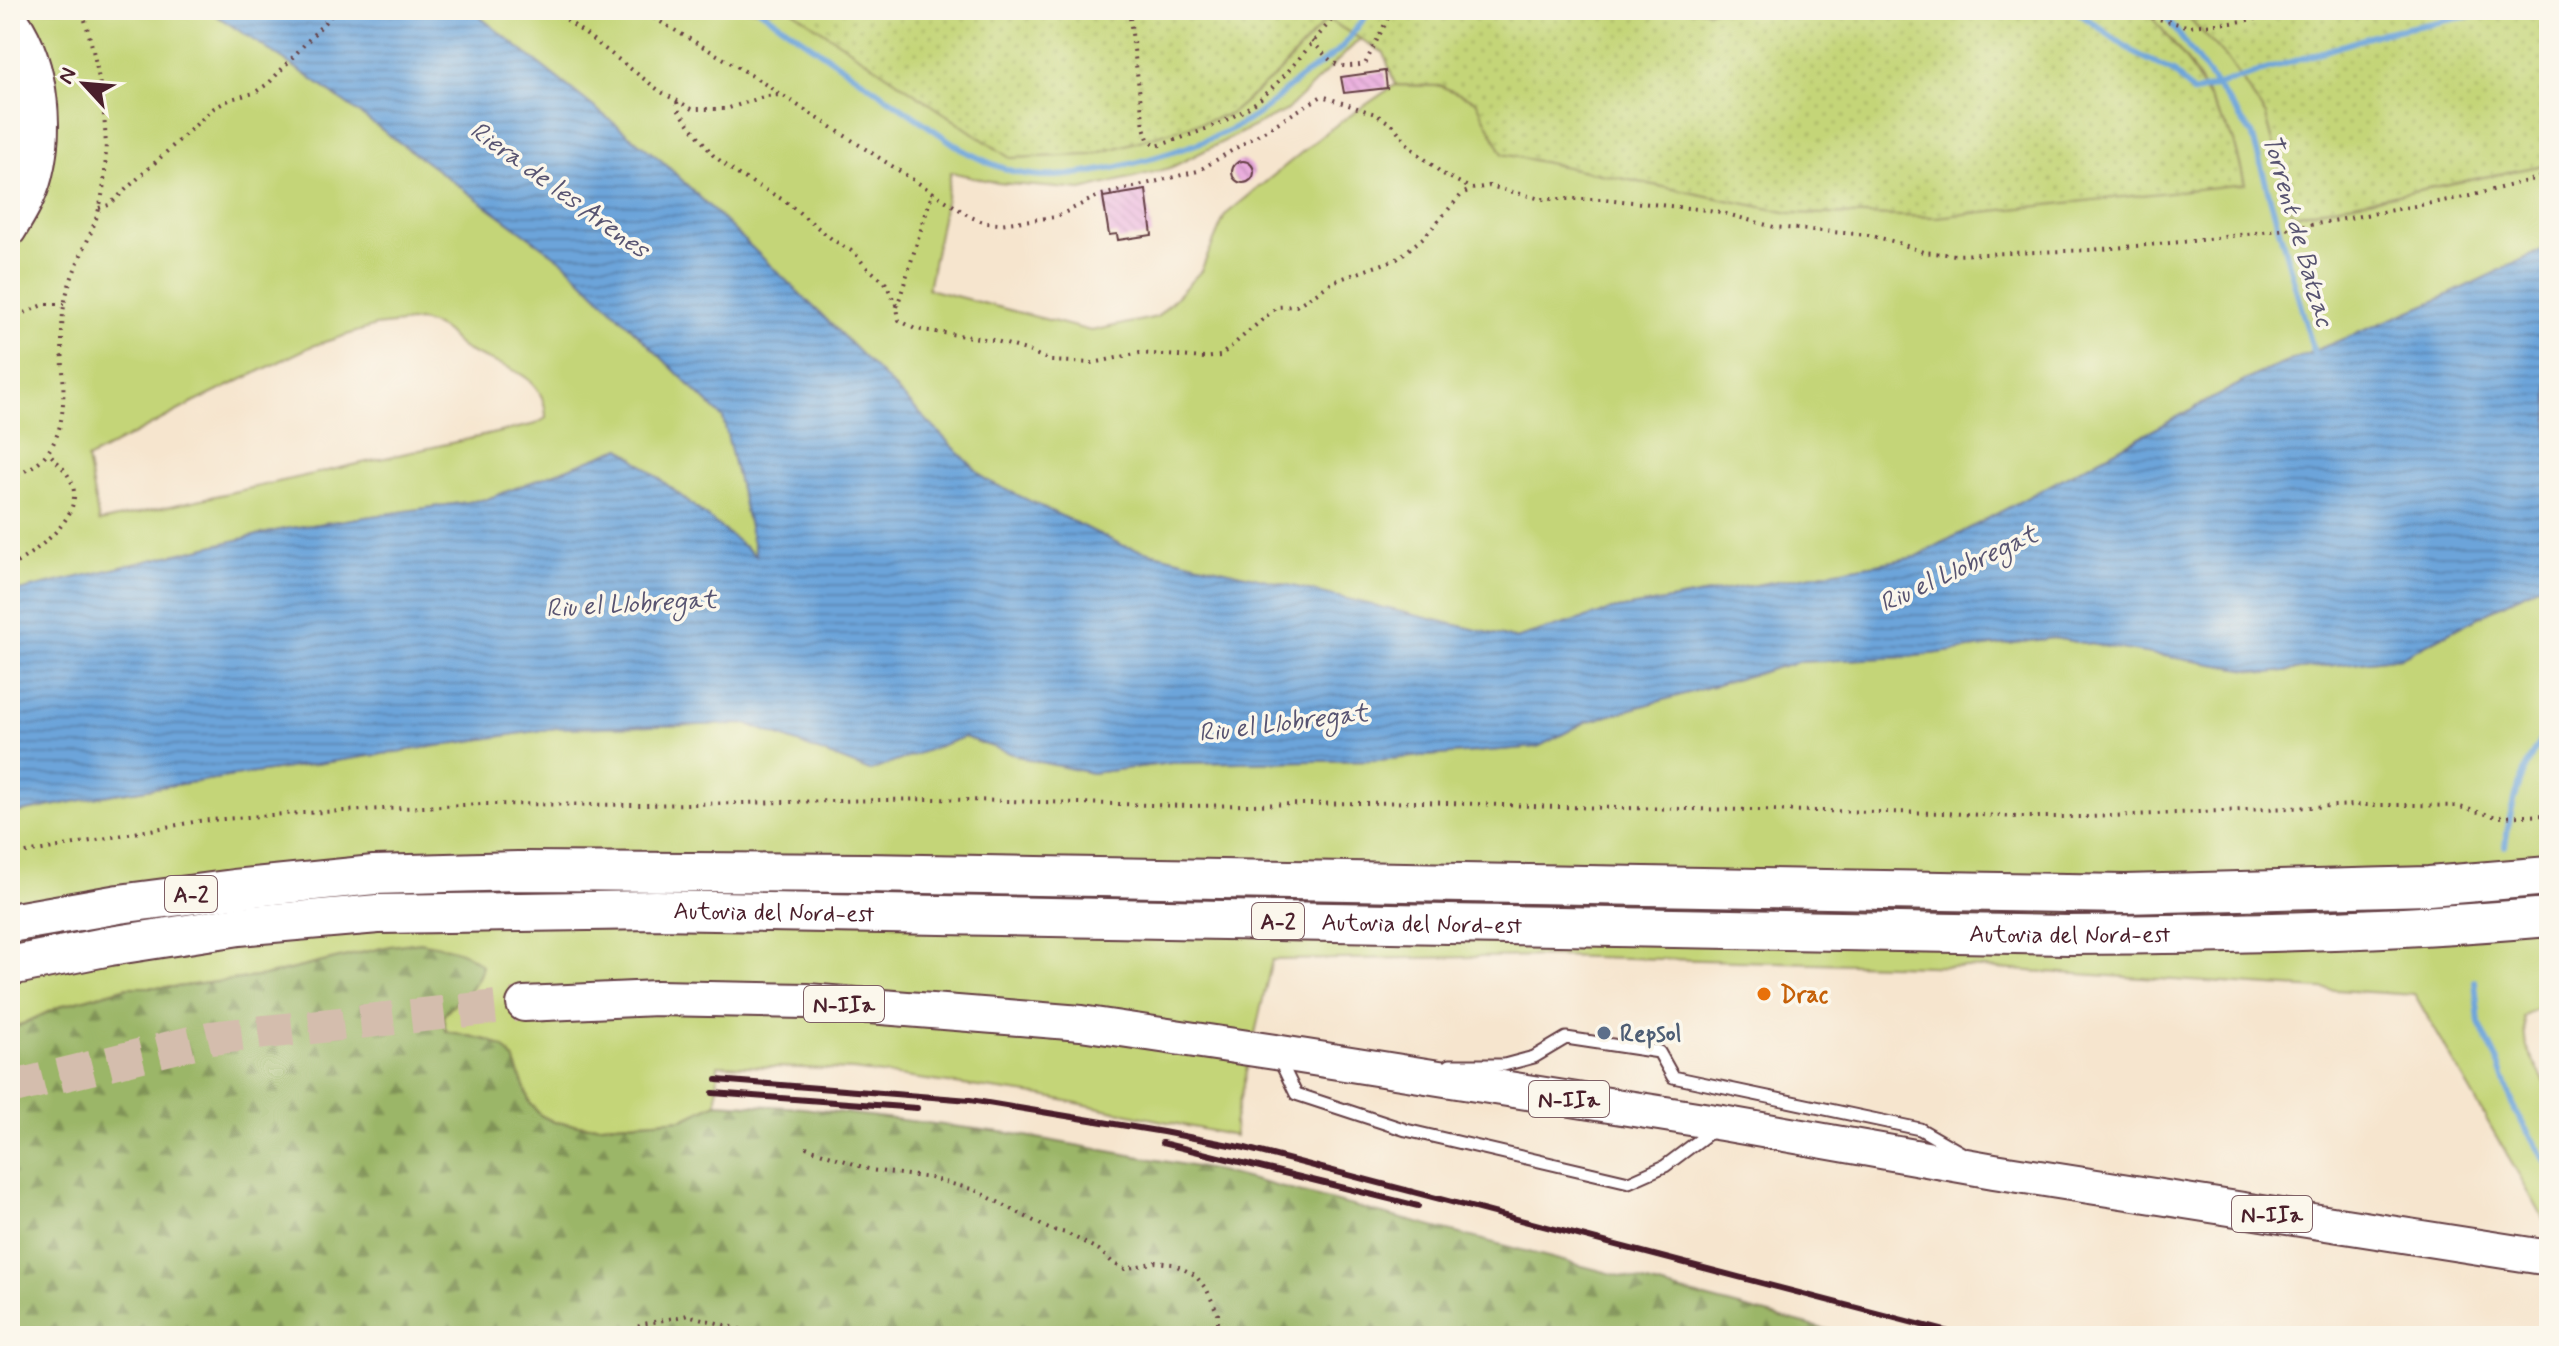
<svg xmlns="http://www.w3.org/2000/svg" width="2559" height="1346" font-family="Mynerve,sans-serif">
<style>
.grass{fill:#c4d578;stroke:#877a52;stroke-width:2;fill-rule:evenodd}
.forest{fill:url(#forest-firs);stroke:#726a4a;stroke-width:2}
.garden{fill:url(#garden-dots);stroke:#877a52;stroke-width:2}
.water{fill:url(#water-rules);stroke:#5b6282;stroke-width:2}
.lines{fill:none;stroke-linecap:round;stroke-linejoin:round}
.stream{stroke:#6ca4da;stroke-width:6}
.building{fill:url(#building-back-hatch)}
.primary-tunnel{stroke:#d4bdad;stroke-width:34;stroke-dasharray:34 17;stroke-linecap:butt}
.service-casing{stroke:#643d43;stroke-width:15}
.tertiary-casing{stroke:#643d43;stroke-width:30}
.primary-casing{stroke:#643d43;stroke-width:38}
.motorway-casing{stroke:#643d43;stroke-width:42}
.path{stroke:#643d43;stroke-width:4;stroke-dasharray:2 6;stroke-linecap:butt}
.service{stroke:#fff;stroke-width:11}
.tertiary{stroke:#fff;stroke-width:26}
.primary{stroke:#fff;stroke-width:34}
.motorway{stroke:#fff;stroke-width:38}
.rail{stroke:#4a1f2b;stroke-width:6}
.food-dot{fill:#e8710a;stroke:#fbf7ec;stroke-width:3}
.service-dot{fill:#5c6f8a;stroke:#fbf7ec;stroke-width:3}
.labels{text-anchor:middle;stroke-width:7;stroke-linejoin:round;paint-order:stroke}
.shield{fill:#fbf7ec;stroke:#7f6065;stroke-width:2}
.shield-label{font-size:22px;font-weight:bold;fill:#4a1f2b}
.street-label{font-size:24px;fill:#4a1f2b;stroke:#fbf7ec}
.food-label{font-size:24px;font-weight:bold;fill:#c56008;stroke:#fbf7ec;text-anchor:start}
.service-label{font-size:24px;font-weight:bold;fill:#4e5e75;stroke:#fbf7ec;text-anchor:start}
.water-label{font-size:26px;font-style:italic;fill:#585471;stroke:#fbf7ec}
</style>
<defs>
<pattern id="forest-firs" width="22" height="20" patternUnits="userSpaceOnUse" patternTransform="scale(2)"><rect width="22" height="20" fill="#9bb668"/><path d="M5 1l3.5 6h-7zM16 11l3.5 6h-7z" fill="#809356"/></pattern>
<pattern id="garden-dots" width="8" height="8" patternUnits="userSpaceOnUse" patternTransform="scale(2)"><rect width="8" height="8" fill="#c4d578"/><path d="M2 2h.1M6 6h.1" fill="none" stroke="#aab668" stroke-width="1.8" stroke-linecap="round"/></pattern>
<pattern id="water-rules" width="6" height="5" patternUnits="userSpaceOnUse" patternTransform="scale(2)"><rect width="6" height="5" fill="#6ca4da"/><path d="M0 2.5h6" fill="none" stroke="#5b85b1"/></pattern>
<pattern id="building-back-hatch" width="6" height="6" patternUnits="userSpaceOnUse" patternTransform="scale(2)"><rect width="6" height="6" fill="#e9aadd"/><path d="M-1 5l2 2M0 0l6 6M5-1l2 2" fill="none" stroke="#c992be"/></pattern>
</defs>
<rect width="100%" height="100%" fill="#fbf7ec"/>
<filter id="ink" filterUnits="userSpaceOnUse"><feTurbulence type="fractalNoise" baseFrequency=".0125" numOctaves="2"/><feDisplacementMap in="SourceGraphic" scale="16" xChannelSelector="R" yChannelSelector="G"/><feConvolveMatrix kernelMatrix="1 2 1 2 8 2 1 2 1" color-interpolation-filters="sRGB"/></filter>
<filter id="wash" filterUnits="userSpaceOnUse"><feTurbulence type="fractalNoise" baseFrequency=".006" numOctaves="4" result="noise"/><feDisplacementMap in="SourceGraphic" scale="32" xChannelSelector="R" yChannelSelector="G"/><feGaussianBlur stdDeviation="1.8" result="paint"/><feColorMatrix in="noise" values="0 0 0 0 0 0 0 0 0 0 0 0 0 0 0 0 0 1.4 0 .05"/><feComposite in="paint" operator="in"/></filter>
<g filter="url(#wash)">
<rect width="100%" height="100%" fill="#f6e5ce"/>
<path class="grass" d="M10,10H208L305,74L564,262L723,418L757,557L621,448L487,499L284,529L10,593ZM420,321C430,324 440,326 448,334C454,340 458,346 466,350C500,368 545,370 546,418L536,424L99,522L87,459L187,406L312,346L375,326Z
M471,10H792L829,34L1230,114L1277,74L1327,19L1360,39L1287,110L1170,168L1082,190L998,183L951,172L928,289L1091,331L1157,317L1201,271L1225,215L1329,130L1395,85L1441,86L1477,101L1503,154L2245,184L2234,141L2189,63L2147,10H2182L2229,61L2266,116L2293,215L2549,164V247L2435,301L2256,375L1916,557L1612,610L1515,639L1124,546L986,480L822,315L662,161Z
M2549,580V1000L2523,1017L2526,1047L2549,1090V1228L2415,995L1965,967L1552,956L1272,960L1234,1124L1235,1136L1043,1096L853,1070L718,1065L717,1103L683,1119L587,1126L554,1122L540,1115L530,1103L491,1041L446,1031L443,1016L453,1004L390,946L264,976L176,987H128L63,1005L10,1030V814L114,794L557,728L748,724L870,771L964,737L1030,760L1092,773L1171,763L1377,760L1537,747L1586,722L1797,662L1908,657L2053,638L2268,673L2402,657Z"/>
<path class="forest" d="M420,942C444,947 465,949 482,966C477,990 458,998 443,1016L446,1031L491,1041L504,1048L514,1059L530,1103L540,1115L554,1122L587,1126L683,1119L717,1103L803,1108L1009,1133L1218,1171L1851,1336H10V1030L63,1005L128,987H176L264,976L390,946Z"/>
<path class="garden" d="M792,10H2147L2188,63L2234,141L2245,184L1936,217L1790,213L1503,154L1476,101L1441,86L1395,85L1384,53L1327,19L1277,74L1230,114L1092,155L1010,158Z
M2182,10H2549V164L2293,215L2266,116L2229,61Z"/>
<path class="water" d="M208,10H471L662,161L822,315L986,480L1124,546L1515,639L1612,610L1916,557L2256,375L2435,301L2549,247V580L2402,657L2268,673L2053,638L1908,657L1797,662L1586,722L1538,747L1377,760L1171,763L1092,773L1030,760L964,737L870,771L748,724L557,728L114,794L10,814V593L284,529L487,499L621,448L756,556L723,418L564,262L305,74Z"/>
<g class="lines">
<path class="stream" d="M760,10L963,150C985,162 1007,172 1032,175C1087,183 1221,144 1265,109C1274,102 1282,93 1292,85C1307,72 1326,62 1341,48C1352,36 1360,21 1372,10
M2075,10L2133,52L2175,73L2193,93L2382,33L2499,10
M2161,10L2252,134L2315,356
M2505,846C2510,806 2524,760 2549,728
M2475,981L2479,1023L2499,1064L2516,1113L2549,1166"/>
</g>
<g id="blocks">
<path class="building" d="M1385,71L1387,88L1344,93L1341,77Z
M1232 172a11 11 0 1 1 22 0a11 11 0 1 1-22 0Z
M1146,190L1152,235L1118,240L1117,234L1109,235L1103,197Z"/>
</g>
</g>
<g filter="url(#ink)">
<use href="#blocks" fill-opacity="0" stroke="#643d43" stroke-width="2"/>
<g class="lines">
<path class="primary-tunnel" d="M10,1088L210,1038L524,1004"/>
<g class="service-casing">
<path id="service" d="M1279,1059L1296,1094L1406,1130L1629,1182L1665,1166L1713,1130
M1449,1065H1504L1534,1057L1566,1038L1659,1052L1673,1077L1920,1129L1962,1153"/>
</g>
<g class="tertiary-casing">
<path id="tertiary" d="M10,12C44,55 52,122 39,175C34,196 23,214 12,232
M10,40C26,98 29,132 10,190"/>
</g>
<g class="primary-casing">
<path id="primary" d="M524,1004L657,998L807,1001L1081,1023L1275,1052L1722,1123L1994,1171L2549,1258"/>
</g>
<g class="motorway-casing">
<g id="motorway">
<path d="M10,923L119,904L234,889L374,875L518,871L864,873L2125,894L2429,886L2549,876"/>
<path id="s1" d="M10,966L110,946L239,926L378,914L521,912L655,910L2069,935C2231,934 2388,931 2549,917"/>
</g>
</g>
<path class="path" d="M554,10L661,92L692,109H726L766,96L780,95
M640,10L743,70L971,217L986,223L999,224L1056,217L1098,196L1198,171L1322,96L1375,114L1393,125L1410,147L1443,174L1472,189
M1129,10L1144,127L1148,139L1157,146C1191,135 1225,124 1255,103C1283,82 1316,37 1340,10
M2121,10L2187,26L2231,23L2295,12L2353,13L2373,10
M1312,41C1333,63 1333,70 1365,64L1392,10
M677,102L679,111L713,155L737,174L785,201L833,240L855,253L865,266L885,282L897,307L899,320L915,329L993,340L1026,350L1051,361L1093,363L1140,353L1204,358L1220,356L1277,307L1296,306L1335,281L1397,259L1424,237L1462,194L1472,189L1489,186L1541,199H1604L1716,211L1774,227L1868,235L1896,242L1923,252L1956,255L2091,250L2192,241L2294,228L2470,196L2549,175
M99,208L109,205L214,108L231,99L254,93L269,83L336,10
M897,307L933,191
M10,319L46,304H64
M10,477C89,452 54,368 64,306C69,273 90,242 99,209C115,149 100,68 82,10
M10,567C36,551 91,514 69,477C64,468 55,460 49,453
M10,856L199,821L284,814L482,804L644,805L932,799L1189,806L1421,802L1559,807L1945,813L2017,817H2088L2356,805H2410L2456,806L2497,817L2549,815
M806,1147L871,1170L930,1178L975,1190L1049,1229L1066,1233L1099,1250L1113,1263L1125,1269L1156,1262L1173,1264L1195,1275L1207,1290L1218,1314V1336
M616,1336L644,1324L688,1315L765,1336
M866,1336L882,1330L918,1336"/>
<use href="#service" class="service"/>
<use href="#tertiary" class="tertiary"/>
<use href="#primary" class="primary"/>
<use href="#motorway" class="motorway"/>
<path class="rail" d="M717,1080L970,1100L1163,1132L1245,1148L1964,1336
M713,1093L917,1108
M1162,1143L1418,1206"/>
</g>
</g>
<circle class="food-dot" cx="1764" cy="994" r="8"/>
<circle class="service-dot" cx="1604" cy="1033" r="8"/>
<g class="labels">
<g class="shield">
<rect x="165" y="876" width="52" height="36" rx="6"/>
<rect x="1252" y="903" width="52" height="36" rx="6"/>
<rect x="804" y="986" width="80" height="36" rx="6"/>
<rect x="1529" y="1081" width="80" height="36" rx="6"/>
<rect x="2232" y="1196" width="80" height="36" rx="6"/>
</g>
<g class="shield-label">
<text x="191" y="902">A-2</text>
<text x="1278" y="929">A-2</text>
<text x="844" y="1012">N-IIa</text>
<text x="1569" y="1107">N-IIa</text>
<text x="2272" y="1222">N-IIa</text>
</g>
<g class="street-label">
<text dy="8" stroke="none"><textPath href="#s1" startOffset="768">Autovia del Nord-est</textPath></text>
<text dy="8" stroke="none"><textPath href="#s1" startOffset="1416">Autovia del Nord-est</textPath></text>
<text dy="8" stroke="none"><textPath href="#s1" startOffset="2064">Autovia del Nord-est</textPath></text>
</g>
<g class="food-label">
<text x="1780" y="1002">Drac</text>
</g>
<g class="service-label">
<text x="1620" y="1041">Repsol</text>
</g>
<g class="water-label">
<text transform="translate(560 189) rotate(36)" y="9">Riera de les Arenes</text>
<text transform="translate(2299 230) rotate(74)" y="9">Torrent de Batzac</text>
<text transform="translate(1958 568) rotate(-25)" y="9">Riu el Llobregat</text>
<text transform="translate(631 603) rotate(-3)" y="9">Riu el Llobregat</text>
<text transform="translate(1283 722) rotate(-7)" y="9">Riu el Llobregat</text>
</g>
</g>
<rect width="2559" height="1346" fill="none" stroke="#fbf7ec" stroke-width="40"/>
<g transform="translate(84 84) rotate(296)" stroke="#fbf7ec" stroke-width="6" paint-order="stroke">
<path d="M0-6L14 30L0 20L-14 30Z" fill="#4a1f2b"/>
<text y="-12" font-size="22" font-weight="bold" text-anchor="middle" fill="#4a1f2b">N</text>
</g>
</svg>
